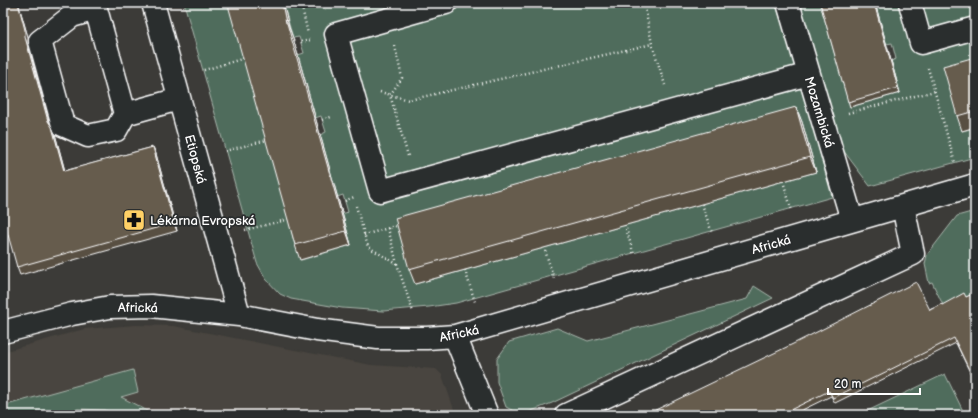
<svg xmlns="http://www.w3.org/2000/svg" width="978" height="418" font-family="'Balsamiq Sans',sans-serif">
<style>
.built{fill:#49453f}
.green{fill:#506c5b;stroke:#a8b6ad;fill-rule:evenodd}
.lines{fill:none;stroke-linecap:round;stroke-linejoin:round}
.minor-casing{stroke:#fff;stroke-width:25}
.path{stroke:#fff;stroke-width:2.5;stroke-dasharray:1 3;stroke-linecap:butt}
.minor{stroke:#2a2d2e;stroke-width:22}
.wall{fill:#584f43;stroke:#fff}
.shaded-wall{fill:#474037;stroke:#fff}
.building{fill:#665c4e;stroke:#fff}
.labels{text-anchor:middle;stroke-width:3.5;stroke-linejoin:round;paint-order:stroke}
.street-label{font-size:13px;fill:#fff;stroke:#2a2d2e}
.poi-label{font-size:13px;fill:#fff;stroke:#2a2d2e;text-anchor:start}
</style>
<rect width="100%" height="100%" fill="#3c3b38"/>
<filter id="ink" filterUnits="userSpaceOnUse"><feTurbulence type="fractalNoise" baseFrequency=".025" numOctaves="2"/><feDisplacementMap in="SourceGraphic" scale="8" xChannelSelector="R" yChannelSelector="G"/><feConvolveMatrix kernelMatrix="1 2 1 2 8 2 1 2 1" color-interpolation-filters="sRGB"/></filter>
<g filter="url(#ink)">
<path class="built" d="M136,325L173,326L371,365L436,369L442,375L456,415H3V352L84,329Z"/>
<path class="green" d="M184,3H774L777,8L797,69L832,197L456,303L429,307L383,311L342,308L291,299L280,294L266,279L257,263ZM284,7L293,38L299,37L304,53L298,55L315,118L321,116L326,132L320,135L337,197L343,195L348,212L342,214L351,245L301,260ZM802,122L816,172L415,284Z
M797,3H821L850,107L900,93L891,61L896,59L892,43L886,44L874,3H975V73L962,131L975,128V157L870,186L840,146Z
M975,211V300L943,305L932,282L929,283L925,264L927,255L957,216Z
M754,286L773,298L552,403L521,415L506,407L497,382V359L509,342L557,328L588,341L747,299Z
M133,370L138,392L121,397L144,409L152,415H118L104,410L78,409L56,415H3V406Z
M945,374L965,415H859Z"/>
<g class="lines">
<g class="minor-casing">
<path id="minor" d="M153,3L239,315
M446,3L336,34L380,191L809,74
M788,3L852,220
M910,3L921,43L975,28
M96,9L125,114L116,130L88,136L63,125L40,41L72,16Z
M125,114L179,99
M3,332L72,314L110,307L151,306L239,315L317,330L378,338H427L455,336L975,185
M455,336L487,415
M566,415L913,254L903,206"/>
</g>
<path class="path" d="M301,3L308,34
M321,3L325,10
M644,3L652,44L665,85
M301,42L310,40
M395,46L402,78L390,95L408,156
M928,68L955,163
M204,70L245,58
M380,92L409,100L652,44
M848,113L935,91
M322,120L331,117
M225,151L267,140
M783,181L792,211
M345,201L354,197
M702,204L712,233
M356,206L368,247L397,264L413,312
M625,225L634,255
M388,228L397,264
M245,230L290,219
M364,235L399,225
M544,247L554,279
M465,270L475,302"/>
<use href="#minor" class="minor"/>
</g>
<path class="wall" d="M236,3H283L289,27L293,38L351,245L300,260L295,245Z
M820,3H875L900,93L850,107Z
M19,6L28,37V44L49,123L55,134L65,171L153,147L156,154L177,231L20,275L17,267Z
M975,57V127L962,131L957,116Z
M796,107L802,122L816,172L415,284L409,269Z
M975,293V383L956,343L835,403L831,396L792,415H645L942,305L966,297Z"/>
<path class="shaded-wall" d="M18,3L28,37V44L51,128L48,121L25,37Z
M282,3H283L284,6L289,27L293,38L351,245L346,231L286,23Z
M874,3H875L900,93L898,88Z
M796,107L802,122L816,172L810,157Z
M52,127L55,134L67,179L64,171Z
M153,147L156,154L177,231L174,223Z"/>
<path class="building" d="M3,3H18L25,30V37L48,121L52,127L64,171L153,147L174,223L17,267L3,217Z
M236,3H282L286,23H287L346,231L295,245L228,5Z
M820,3H874L898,88L848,102Z
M975,57V111L957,116L943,66Z
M796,107L810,157L409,269L395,218Z
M916,282L930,310L941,304L942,305L964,293L966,297L975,293V382L954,338L833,398L829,391L780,415H645L793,344Z"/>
</g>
<defs>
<g id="pharmacy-square" transform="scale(1.15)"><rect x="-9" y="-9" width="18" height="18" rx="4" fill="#ffd166" stroke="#2a2d2e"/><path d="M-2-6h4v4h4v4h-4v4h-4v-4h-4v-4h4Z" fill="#111"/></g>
</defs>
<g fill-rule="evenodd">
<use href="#pharmacy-square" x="134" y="220"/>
</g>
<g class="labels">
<g class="street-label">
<text transform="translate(820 112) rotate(73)" y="5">Mozambická</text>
<text transform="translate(196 159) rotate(75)" y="5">Etiopská</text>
<text transform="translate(771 244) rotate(-16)" y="5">Africká</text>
<text transform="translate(138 307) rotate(1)" y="5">Africká</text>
<text transform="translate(459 333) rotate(-12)" y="5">Africká</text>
</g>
<g class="poi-label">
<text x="150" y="225">Lékárna Evropská</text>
</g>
</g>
<rect width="978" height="418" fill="none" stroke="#2a2d2e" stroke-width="16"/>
<rect x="8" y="8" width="962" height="402" fill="none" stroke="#fff" stroke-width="1.5" filter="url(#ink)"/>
<path d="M828 388v6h92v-6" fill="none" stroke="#ffffff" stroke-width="2"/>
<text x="834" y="388" font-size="12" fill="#ffffff" stroke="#2a2d2e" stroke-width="3" paint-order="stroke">20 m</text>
</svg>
